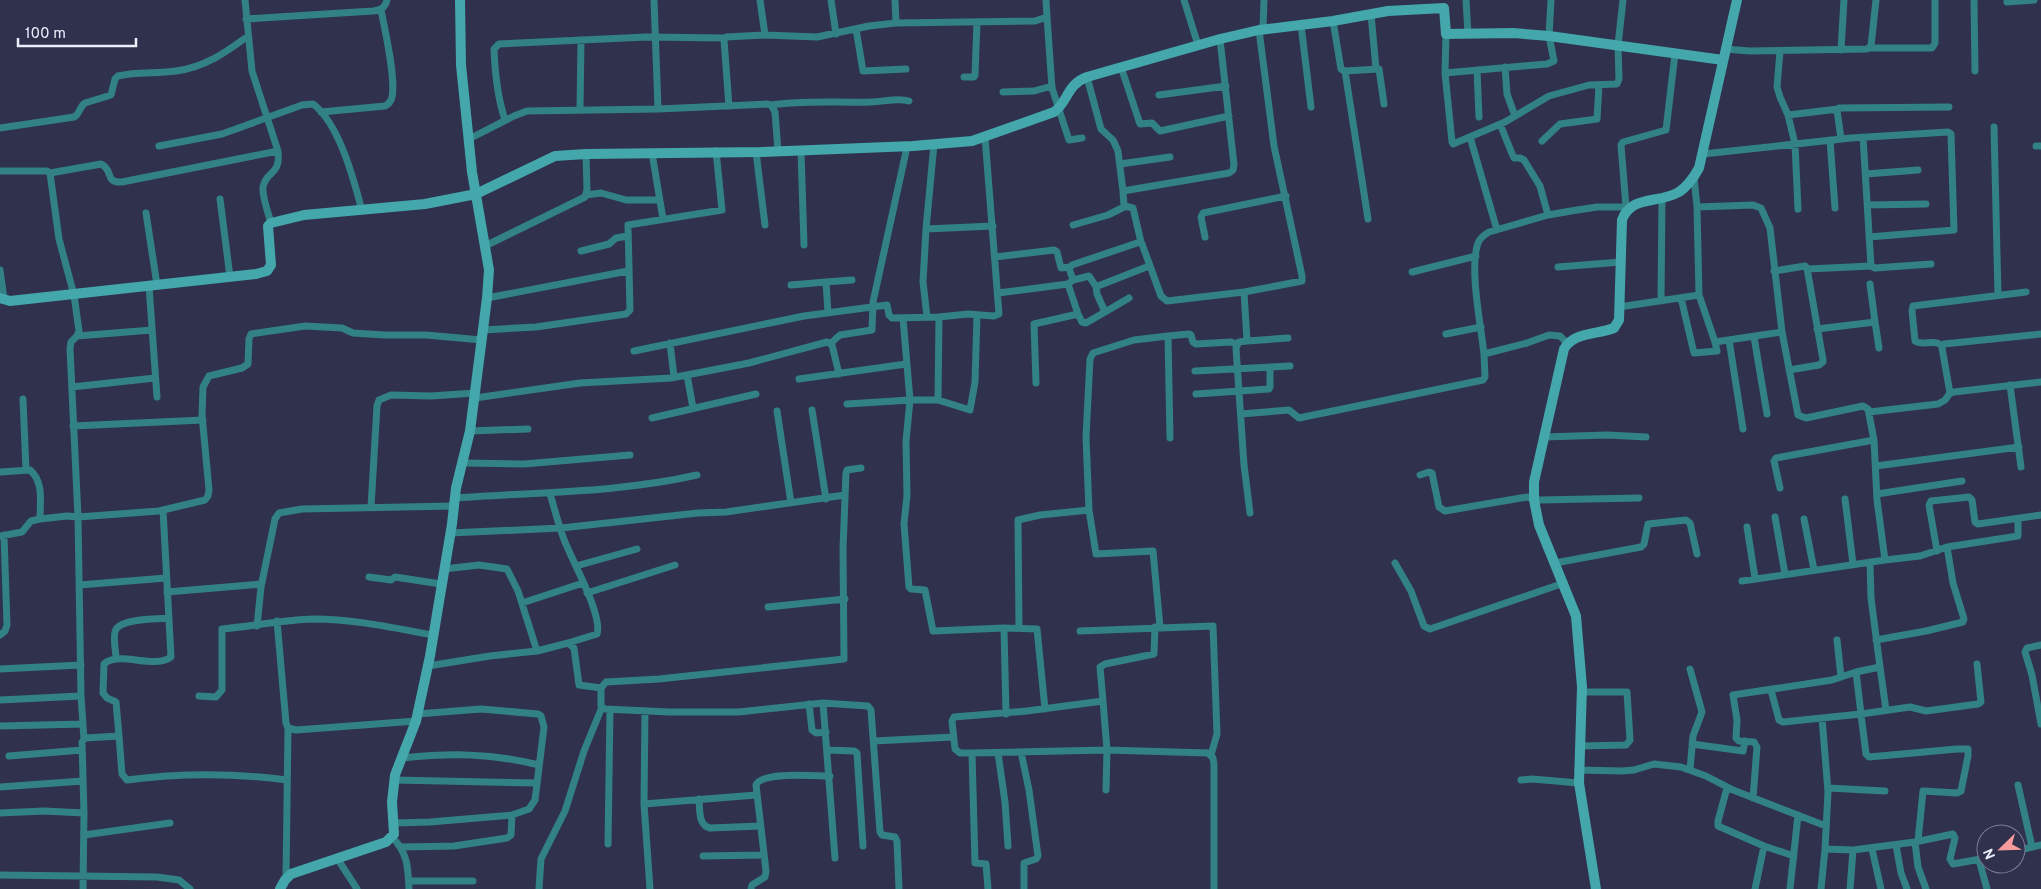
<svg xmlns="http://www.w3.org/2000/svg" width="2041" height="889" font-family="Overpass,sans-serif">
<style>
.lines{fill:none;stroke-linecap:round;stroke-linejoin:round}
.street{stroke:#328184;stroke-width:7}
.secondary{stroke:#43a7ac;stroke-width:10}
</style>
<rect width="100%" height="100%" fill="#2f314d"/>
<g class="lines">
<path class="street" d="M245,0L252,71L278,151C281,176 266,170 263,187C262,197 268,212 271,223
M654,0L658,109
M760,0L765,35
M831,0L836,34
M895,0L896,23
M1046,0L1047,17
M1184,0L1198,45
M1466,0L1468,34
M1551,0L1549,36L1554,61L1547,64L1445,73L1452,142L1453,144L1505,122L1549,96L1589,85L1617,84L1619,79L1618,45L1623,0
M1974,0L1975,71
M2007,2L2034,0
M1371,14L1376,69
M246,19L373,11C381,10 385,8 387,0
M1333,21L1341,69L1345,71L1379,69L1384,104
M1301,25L1311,107
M856,29L863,71L906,69
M1263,29L1264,0
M1869,48H1932L1935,43V0
M1725,49L1750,51L1867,49L1871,46L1876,0
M1841,50L1844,0
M1780,51L1777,87L1780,97L1788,115L1795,144L1798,209
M1121,67L1140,124L1152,123L1160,131L1229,116
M1505,67L1507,94L1515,116
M1477,70L1479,117
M1345,71L1368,219
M1445,73L1446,34
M964,77H974L975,75L977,22
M1087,77L1101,129L1113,140L1118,151L1123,191L1229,173L1233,170L1234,165L1220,39
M1003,92L1034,91L1052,86
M1159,95L1226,86
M771,105C804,100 838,103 871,102C885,102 897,97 909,101
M729,106L724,40L726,37L765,35L817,37L869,26L896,23L1035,21L1047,17L1052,88L1069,140L1082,138
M580,109L581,40
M321,112L385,106C389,104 391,102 392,97C396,78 385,30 381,10
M1788,115L1838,109
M505,120C497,96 495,74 494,49L499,44L646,37L725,38
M1500,124L1513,156L1514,158H1520L1524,160L1540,186L1548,215
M1994,127L1998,295
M0,128L74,117C80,114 79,107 85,103L111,95L115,79L118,76C137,71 157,74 176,71C205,67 225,53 248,36
M1470,137L1497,230
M1863,137L1871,266L1875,268L1931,264
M469,139L514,116L527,111L658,109L767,104L771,105L775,112L778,151
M1841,139L1837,110L1839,108L1949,107
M1830,140L1835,208
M1542,141L1560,124L1597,119L1599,85
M159,146L222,134L302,105L313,104C339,123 354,180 362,211
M2036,146H2041
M801,151L804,245
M756,152L765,225
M652,153L663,219
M1703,154L1851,138L1948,132L1951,134L1954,230L1869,237
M1120,164L1170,157
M0,171H47L50,173L59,239L74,295L79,331L77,336L71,342L70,349L78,517L159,511L205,500L208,496L209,490L202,415L203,387L209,376L242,368L248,364L249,339L251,334L305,326L342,328L353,333L385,335H426L482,340
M50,173L101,164C114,170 104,183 122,182L278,151
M1866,174L1918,170
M1694,177L1697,207L1699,295L1715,342L1782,332L1770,228L1761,208L1753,205L1697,207
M1123,191L1124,206L1133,208L1141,242
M586,195L601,193L626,200H659
M220,199L230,277
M1868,205L1926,204
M1626,207L1621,145L1623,142L1666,130L1675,54
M146,213L157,285
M1073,225L1108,215L1124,207
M926,229L934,144
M1205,237L1201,217L1203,213L1286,196
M485,246L585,197L587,190L586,154
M581,251L609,244L616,238L627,236
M995,257L1054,250L1057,252L1061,268L1070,267
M1558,267L1621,262
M1808,269L1871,266
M0,270L4,299
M1774,271L1805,266L1807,268L1823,360V362L1819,365L1789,370
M1412,272L1476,256
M1073,280L1089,276L1095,285L1098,286L1149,266
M826,282L852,280
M1068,284L1078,314
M791,285L826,282L828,313
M149,286L157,397
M1096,286L1097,294L1105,312L1129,298
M1244,292L1247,341L1239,342L1236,348L1244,465L1250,513
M998,293L1068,284L1073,280L1069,268L1072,265L1140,242L1142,244L1161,296L1167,301L1244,292L1302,281V276L1274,146L1259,30
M487,298L628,271
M1681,298L1694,353L1717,351L1715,342
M1661,301L1662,198
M1619,307L1699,295
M977,315L975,382L970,410L938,400H910L906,441L907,496L904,524L909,587L911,589L925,590L933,631L1004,628L1037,629L1045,709
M927,317L923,282L926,229L993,226
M939,317L968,314L994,316L999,314L985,137
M1875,322L1879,348
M1817,329L1875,322L1870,284
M484,330L536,327L626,314L630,310L628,225L722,210L716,151
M1782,332L1798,415L1806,418L1863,406L1868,409L1874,440L1877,500L1885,560L1920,556L1947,547L2018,536V519
M1446,334L1481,327
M77,336L152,330
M1168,336L1189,334L1191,335L1193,342L1196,344L1231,342L1237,344
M1754,337L1767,414
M1729,340L1743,429
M1247,341L1288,338
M670,343L674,377
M831,343L840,335L872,330L873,302L907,147
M1942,346C1934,338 1923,347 1915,341L1912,311L1913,306L2026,292
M634,351L804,316L887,305L889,315L892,318L939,317L938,400
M1484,354C1481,326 1469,268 1478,243C1480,238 1484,235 1489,232L1548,215L1571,211L1597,207H1629
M1195,371L1290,366
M687,375L693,408
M799,379L906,364
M1036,383L1034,324L1078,314L1082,322L1086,323L1105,312
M2010,385L2021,467
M72,387L155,378
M1950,393L1942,348L1944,344L2041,334
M1196,394L1269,389L1270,387V367
M475,398L580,383L671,378L749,363L827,342L832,345L839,374
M23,399L26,470
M847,404L910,400L903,318
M812,410L826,499
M777,411L791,503
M1869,412L1938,404L1945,400L1950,393L1954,392L2041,382
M1241,414L1289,410L1299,418L1483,380L1485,377L1484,354L1527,343L1549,335L1560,336L1567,343
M652,418L756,394
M73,426L203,420
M470,431L528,429
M1544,437L1607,435L1646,437
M463,463L524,464L630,455
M1876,466L2019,447
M0,472L30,470C44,482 40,502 40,519
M1420,475L1429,472L1432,473L1439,507L1445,511L1527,497L1539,500L1639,498
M1780,488L1774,461L1776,458L1874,440
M550,494C555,510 559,527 565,542C573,562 603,616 597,634L568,643
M1877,494L1962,481
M455,498C536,492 617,493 697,475
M1845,499L1853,564
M371,507L377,406L379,400L391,395L431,396L475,393
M1089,510L1096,554L1153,551L1160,627
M1775,517L1785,574
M1804,519L1814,570
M1747,527L1755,578
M450,533L561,528L698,513L726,512L845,495
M0,536L22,532L31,521L40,519L67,516L78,517L81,696L84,739
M1937,551L1929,505L1931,501L1969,497L1972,500L1975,522L1978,524L2041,515
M1395,563L1411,591L1424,626L1430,629L1564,583
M1555,563L1641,547L1644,544L1648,524L1686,520L1690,523L1697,554
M576,566L637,549
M444,569L479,565L507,569L518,591L537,651
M369,577L391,580L395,577L441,584
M1742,581L1885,560
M79,585L166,578
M167,592L261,584
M587,593L675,565
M522,603L583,583
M768,607L845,599
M277,621L286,723L288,728L296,730L416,721
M257,626L261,587L275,519L279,513L302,509L453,506
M1004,628L1006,714
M1019,628L1018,520L1040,515L1089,510L1086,437L1090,359L1093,353L1134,340L1168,336L1170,438
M1080,631L1213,626L1217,734L1211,755
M0,635L5,631L7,625L4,535
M1837,640L1841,677
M1876,640L1926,631L1963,622L1964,619L1953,583L1947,547
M2041,645L2027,648L2025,652L2032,675L2041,724
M116,659C116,651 113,640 115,632C117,618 158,619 169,618
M428,666L490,656L537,651L568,643L574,648L579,685L601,688V706L605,709L669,712H739L823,703L868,706L871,710L880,832L882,835L895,837L897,841L899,889
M1880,667L1886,710
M0,669L81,665
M1690,669L1702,712L1693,736L1690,770
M1856,672L1880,667L1871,598L1870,562
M601,688L606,682L659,679L844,659L843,549L846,473L847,470L861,468
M199,696L216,697L222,690V629C253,626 283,620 314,619C354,619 394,628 433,635
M0,700L81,696
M1103,701L1100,667L1105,664L1154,654L1155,627
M823,703L835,858
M809,704L812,730L816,733L826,732
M645,711L644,804L650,889
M1822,718L1828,792L1825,849
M0,726L83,724
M119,736L122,774L127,780C181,773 233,773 287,780
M874,741L953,737
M1692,744L1743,751L1745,741
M1580,746L1626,745L1630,740L1627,692H1582
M827,750L854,751L857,753L863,846
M1021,752L1029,790L1038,856L1036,859L1024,863V889
M972,753L1107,750L1208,753L1213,758L1214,764V889
M998,753L1005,802L1008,846
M9,756L82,750
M402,758C452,753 490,753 539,765
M1578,770L1622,771L1634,770L1654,764L1681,767L1706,776L1733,790L1826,826
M395,780L537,783
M1521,780L1532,779L1579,783
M2018,785L2032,847
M0,787L83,781
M1727,788L1718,821V826L1764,846L1794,856
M1828,788L1885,791
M1753,798L1757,747L1754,742L1739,741L1736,738L1737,720L1733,695L1832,680L1856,672L1861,714L1783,722L1779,720L1771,690
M699,799C700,810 698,825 710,828L760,826
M644,804L756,795
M0,813L44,811L84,813L82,742L85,738L119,736L116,702L107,698L103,693L104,664C120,650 154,670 171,657L163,510
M394,823L430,822L512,815L529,809L535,800L544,727L541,716L538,714L481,709L417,714
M84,835L170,823
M392,837C408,853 408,868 409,889
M1918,841L1923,791L1957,793L1961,791L1968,756V749H1957L1869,757L1866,754L1861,714L1910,707L1926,711L1978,704L1981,702L1977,664
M1915,842L1918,867L1926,889
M608,844L610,710
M1896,845L1901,873L1907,889
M402,847L454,846L507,838L511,835L512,815
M1872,849L1881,889
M2016,851L2041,845
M703,856L764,855
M337,858L357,889
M1979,860L1987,889
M0,875L157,877L179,880L190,889
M286,878L288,728
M409,881H473
M83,889L84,813
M539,889L541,859L565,811L584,751L602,707
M751,889L752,885L765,877L766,871L756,785C762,771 814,776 830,776
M988,889L986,864L975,863L972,753H960L955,749L952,721L954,717L1027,711L1103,701L1107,750L1106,790
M1755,889L1764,846
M1790,889L1798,815
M1821,889L1825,849L1853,850
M1850,889L1853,850L1915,842L1953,834L1955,838L1950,859L1953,864L1986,858"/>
<path class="secondary" d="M0,298L10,301L256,274L267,271L271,265L268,226L271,223L304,215L425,204L476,194L555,156L586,154L761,152L913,146L972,141L1054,112C1069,101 1066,85 1087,77L1220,39L1259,30L1333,21L1388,11L1444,8L1446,34L1513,33L1549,36L1723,60
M280,889L285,880L291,874L386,842L394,834L392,802L395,775L416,721L430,656L452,524L456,488L470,431L487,298L489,270L472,172L461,65L460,0
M1596,889L1579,783L1582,687L1576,616L1539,525L1534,500V482L1564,349C1574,332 1596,335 1614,328L1619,320L1622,220C1631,195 1658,204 1679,192C1688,186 1694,177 1699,168L1737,0"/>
</g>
<g transform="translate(2001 849) rotate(247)"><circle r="24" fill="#2f314d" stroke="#7b7d93"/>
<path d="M0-4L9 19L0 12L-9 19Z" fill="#f59b9b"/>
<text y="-8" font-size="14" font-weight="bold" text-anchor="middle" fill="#eceefc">N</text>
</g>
<path d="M18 38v8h118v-8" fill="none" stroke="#eceefc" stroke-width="2.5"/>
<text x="25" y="38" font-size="15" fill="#eceefc" stroke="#2f314d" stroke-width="4" paint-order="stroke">100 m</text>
</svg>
